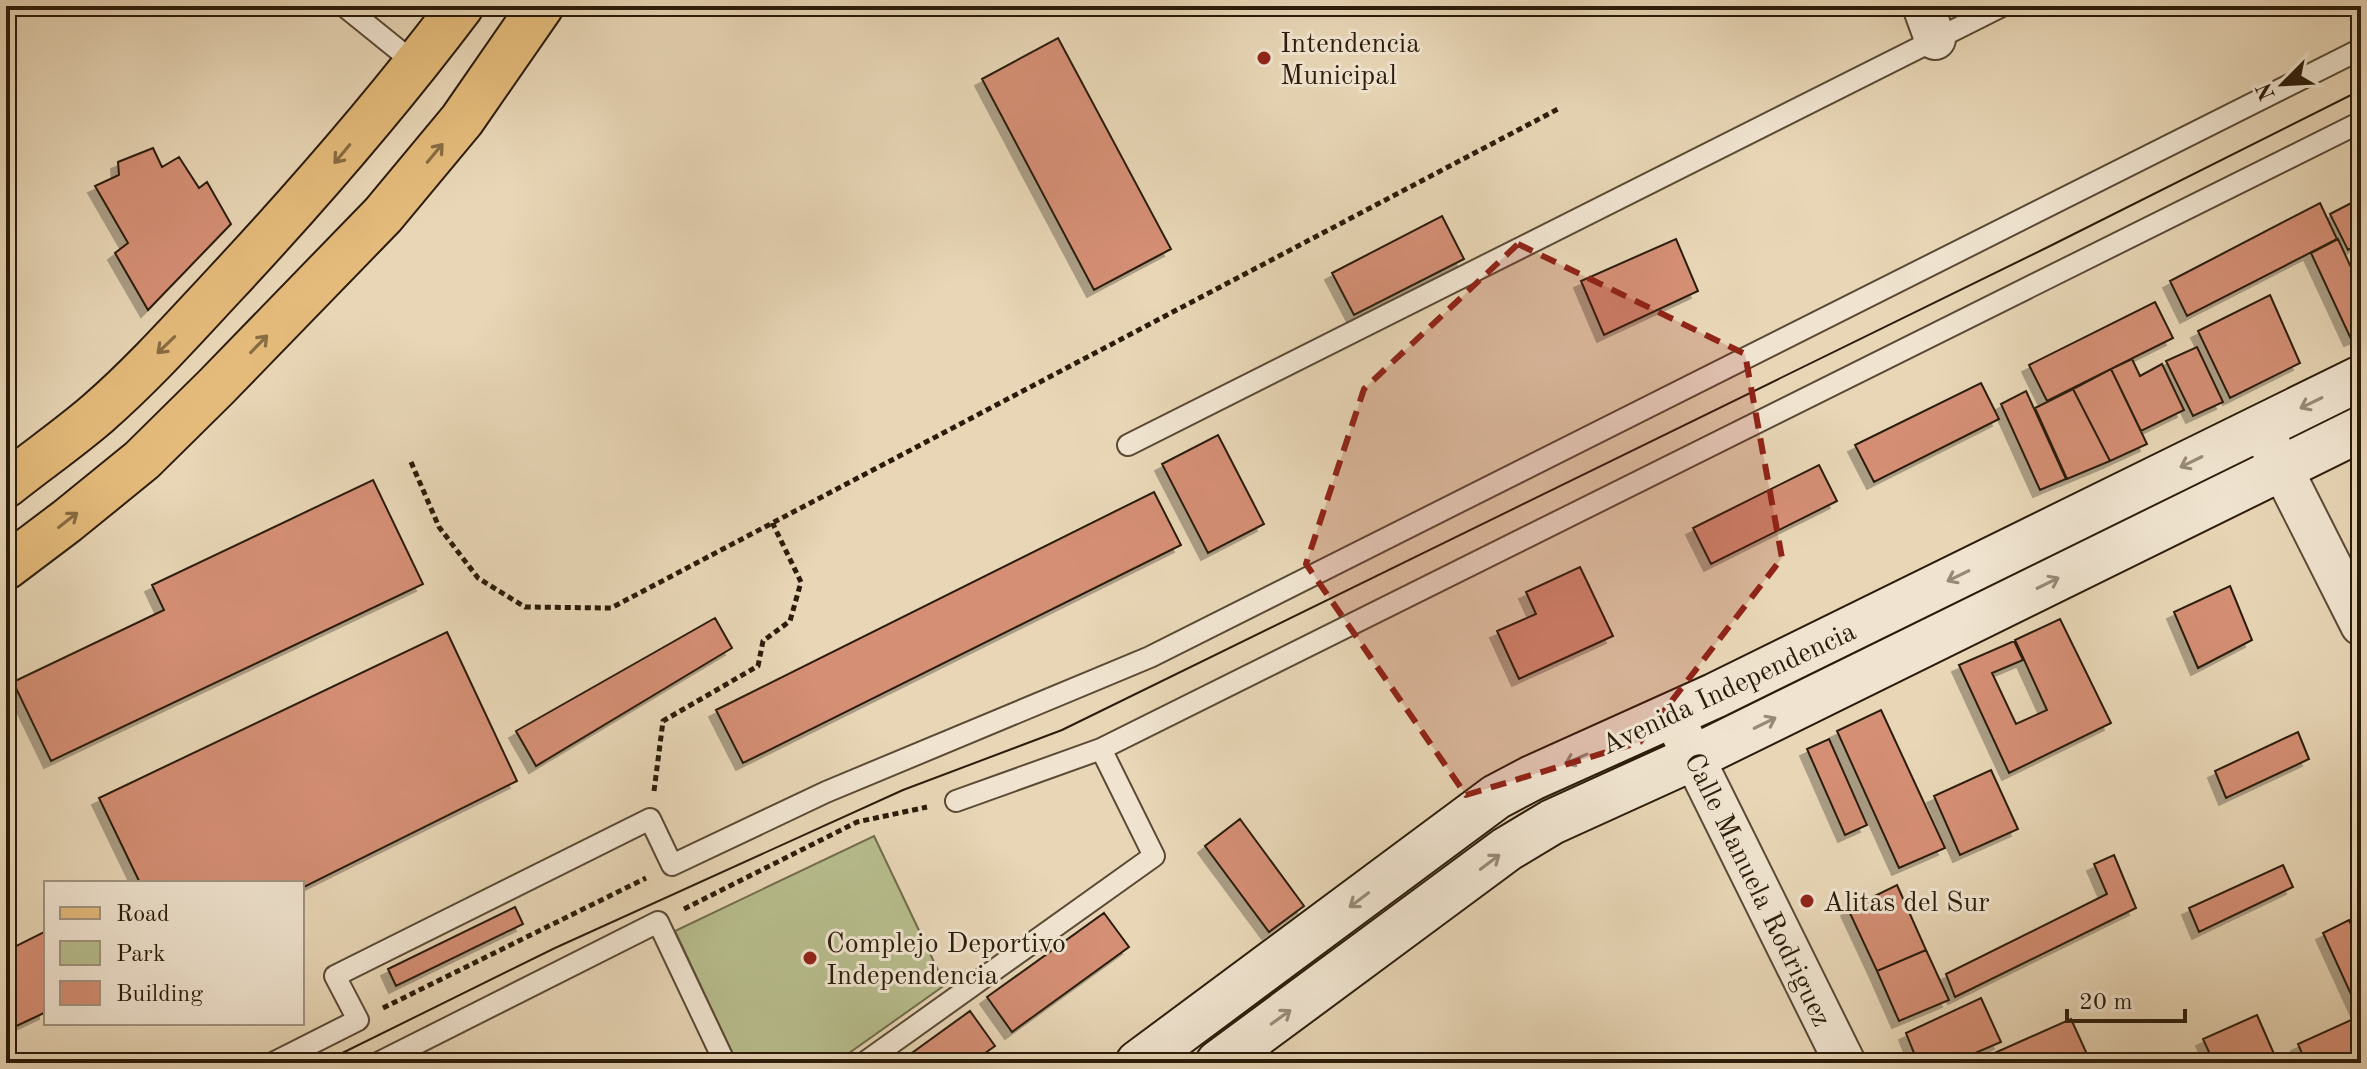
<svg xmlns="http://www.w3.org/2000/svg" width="2367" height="1069" font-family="'Old Standard TT',serif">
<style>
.green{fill:#b7bd8d;stroke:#716c4c;stroke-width:2}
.building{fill:#d58f75;stroke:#2b1c0a;stroke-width:2;filter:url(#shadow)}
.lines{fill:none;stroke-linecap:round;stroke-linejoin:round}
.service-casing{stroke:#5a4a35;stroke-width:24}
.minor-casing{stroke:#5a4a35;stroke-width:44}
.secondary-casing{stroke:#2b1c0a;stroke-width:48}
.primary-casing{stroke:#2b1c0a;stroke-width:48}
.path{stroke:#2b1c0a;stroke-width:5;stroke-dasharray:6 4;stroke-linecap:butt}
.service{stroke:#f0e4d0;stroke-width:20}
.minor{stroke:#f0e4d0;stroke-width:40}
.secondary{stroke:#f0e4d0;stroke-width:44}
.primary{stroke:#e4bb7b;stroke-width:44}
.tram{stroke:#2b1c0a;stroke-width:2}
.oneway{stroke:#886c42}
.oneway2{stroke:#978a77}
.marked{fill:#8f2418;fill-opacity:0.2;stroke:#8f2418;stroke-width:6;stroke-dasharray:16 10;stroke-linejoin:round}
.poi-dot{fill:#8f2418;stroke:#f0e4d0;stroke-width:3}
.labels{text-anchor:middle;stroke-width:6;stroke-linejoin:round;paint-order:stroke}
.poi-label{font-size:28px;fill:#2b1c0a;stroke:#f0e4d0;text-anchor:start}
.street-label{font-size:28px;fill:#2b1c0a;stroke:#f0e4d0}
</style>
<defs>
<filter id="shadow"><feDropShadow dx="-7" dy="7" stdDeviation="0" flood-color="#0004"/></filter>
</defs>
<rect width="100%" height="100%" fill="#e8d6b6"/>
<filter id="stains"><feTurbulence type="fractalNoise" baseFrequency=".0025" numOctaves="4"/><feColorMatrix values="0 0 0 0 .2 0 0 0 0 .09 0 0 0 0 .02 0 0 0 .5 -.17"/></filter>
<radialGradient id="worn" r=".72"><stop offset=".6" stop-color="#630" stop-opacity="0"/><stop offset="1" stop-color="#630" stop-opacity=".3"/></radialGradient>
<path class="green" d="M874,836L945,985L835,1063H737L675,931Z"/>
<path class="building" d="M1058,38L1171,249L1094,290L982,79Z
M153,148L162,167L179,157L199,188L207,182L231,224L148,310L115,253L128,243L95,186L119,175L118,162Z
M2361,198V243L2348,250L2330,214Z
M2320,203L2337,239L2187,316L2170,281Z
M1442,216L1464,259L1354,315L1332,273Z
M1676,239L1698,291L1604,335L1581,281Z
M2338,239L2361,289V335L2351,339L2311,253Z
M2270,295L2300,363L2230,398L2198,331Z
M2155,302L2173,338L2047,401L2029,365Z
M2197,347L2223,402L2193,416L2166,361Z
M2132,359L2140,376L2162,364L2184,410L2141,431L2111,369Z
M2111,369L2147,444L2110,461L2073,389Z
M1981,383L1999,419L1874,482L1855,445Z
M2073,389L2110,461L2067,479L2035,408Z
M2026,391L2066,479L2040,490L2001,404Z
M1218,435L1264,524L1208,553L1162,464Z
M1819,465L1837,501L1711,564L1693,528Z
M373,480L423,584L51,761L13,682L164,610L152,585Z
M1154,492L1181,545L743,763L716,710Z
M1580,567L1613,636L1519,679L1497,631L1536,614L1526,592Z
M2230,586L2252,640L2198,668L2174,612Z
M715,618L732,648L536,766L516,731Z
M2060,619L2111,723L2009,773L1959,665L2014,641L2023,660L1992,673L2016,724L2047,710L2015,640Z
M447,632L517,781L302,888V883H140L99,798Z
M1881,710L1945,848L1899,868L1837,731Z
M2298,732L2309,759L2226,798L2215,771Z
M1829,739L1867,825L1845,835L1807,749Z
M1991,770L2018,829L1960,855L1934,796Z
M1240,819L1304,906L1269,932L1205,846Z
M2114,855L2136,908L1955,997L1946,974L2107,894L2094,864Z
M2283,865L2293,887L2199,932L2189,908Z
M1897,885L1926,950L1877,971L1848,909Z
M515,907L523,924L396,986L388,969Z
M1104,913L1129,947L1012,1032L987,997Z
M2349,920L2361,946V1016L2323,933Z
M46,931V1012L6,1031V951Z
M1926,950L1949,1000L1899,1021L1877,971Z
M1981,998L2001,1042L1952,1063H1918L1906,1033Z
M970,1011L995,1046L971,1063H898Z
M2257,1015L2278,1063H2214L2203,1039Z
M2071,1019L2091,1063H1972Z
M2351,1020L2361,1043V1063H2306L2298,1044Z"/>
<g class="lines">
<g class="service-casing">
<path id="service" d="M344,6L417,65
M1128,445L2002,6
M956,801L1101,749L2361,122
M273,1063L358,1020L335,976L650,819L672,865L826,792L1150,657L2361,49
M378,1063L658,922L725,1063
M864,1063L1154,856L1101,749"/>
</g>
<g class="minor-casing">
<path id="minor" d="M1923,6L1935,39
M2267,439L2361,625
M1673,716L1845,1063"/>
</g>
<g class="secondary-casing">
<path id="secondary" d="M1138,1063L1496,797L1532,778L1714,696L2361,378
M1218,1063L1507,849L1552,822L1695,757L2361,429"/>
</g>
<g class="primary-casing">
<path id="primary" d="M6,485C36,461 68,439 97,414C143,374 184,328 225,284C308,195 388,103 461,6
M6,567L67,521L142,460L216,387L383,215L462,120L541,6"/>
</g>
<path class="path" d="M411,462L439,527L478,578L525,607L611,608L1558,109
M654,791L663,721L758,666L763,641L790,621L801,582L772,522
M684,909L857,822L927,807
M383,1008L646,878"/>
<use href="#service" class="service"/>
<use href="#minor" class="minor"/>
<use href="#secondary" class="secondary"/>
<use href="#primary" class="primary"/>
<path class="tram" d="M322,1063L555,948L903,790L1062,730L2050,246L2361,90"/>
</g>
<defs><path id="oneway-shaft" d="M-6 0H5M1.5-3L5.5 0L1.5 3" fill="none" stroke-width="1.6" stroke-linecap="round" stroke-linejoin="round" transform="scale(2)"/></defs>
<g class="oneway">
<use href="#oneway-shaft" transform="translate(435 153) rotate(-50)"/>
<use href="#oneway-shaft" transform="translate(342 154) rotate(130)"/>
<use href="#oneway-shaft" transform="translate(259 344) rotate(-46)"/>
<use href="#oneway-shaft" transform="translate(166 345) rotate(136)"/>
<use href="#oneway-shaft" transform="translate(68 520) rotate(-38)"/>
</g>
<g class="oneway2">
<use href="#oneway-shaft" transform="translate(2311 403) rotate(154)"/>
<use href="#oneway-shaft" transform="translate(2191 462) rotate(154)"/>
<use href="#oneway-shaft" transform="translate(1958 576) rotate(154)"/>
<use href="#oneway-shaft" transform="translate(2048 583) rotate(-26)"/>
<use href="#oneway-shaft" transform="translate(1765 723) rotate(-26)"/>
<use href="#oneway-shaft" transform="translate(1576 759) rotate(156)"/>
<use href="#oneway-shaft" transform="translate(1490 862) rotate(-37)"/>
<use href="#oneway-shaft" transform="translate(1359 900) rotate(143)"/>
<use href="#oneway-shaft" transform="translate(1281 1017) rotate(-36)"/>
</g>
<path class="marked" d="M1518,244L1745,354L1782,558L1640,742L1466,795L1306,564L1364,389Z"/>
<g class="poi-dot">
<circle cx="1264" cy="58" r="8"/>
<circle cx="1807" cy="901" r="8"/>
<circle cx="810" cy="958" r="8"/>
</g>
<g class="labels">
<g class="poi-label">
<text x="1280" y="52">Intendencia<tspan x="1280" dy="32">Municipal</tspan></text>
<text x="1823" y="911">Alitas del Sur</text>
<text x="826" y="952">Complejo Deportivo<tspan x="826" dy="32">Independencia</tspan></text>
</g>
<g class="street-label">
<text transform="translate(1728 687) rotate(-25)" y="10">Avenida Independencia</text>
<text transform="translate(1759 889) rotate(64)" y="10">Calle Manuela Rodriguez</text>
</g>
</g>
<rect width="2367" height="1069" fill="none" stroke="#e8d6b6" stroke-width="32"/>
<rect x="8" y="8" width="2351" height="1053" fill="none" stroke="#2b1c0a" stroke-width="4"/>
<rect x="16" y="16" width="2335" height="1037" fill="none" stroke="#2b1c0a" stroke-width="2"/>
<rect x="44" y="881" width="260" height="144" fill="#f0e4d0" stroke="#a19481" stroke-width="2"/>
<rect x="60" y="907" width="40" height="12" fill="#e4bb7b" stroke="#a19481" stroke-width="2"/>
<text x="116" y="921" font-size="24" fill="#2b1c0a">Road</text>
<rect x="60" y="941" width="40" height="24" fill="#b7bd8d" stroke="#a19481" stroke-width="2"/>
<text x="116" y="961" font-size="24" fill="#2b1c0a">Park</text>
<rect x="60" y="981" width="40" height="24" fill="#d58f75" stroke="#a19481" stroke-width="2"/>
<text x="116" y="1001" font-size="24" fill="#2b1c0a">Building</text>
<g transform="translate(2283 84) rotate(246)" stroke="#f0e4d0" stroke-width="6" paint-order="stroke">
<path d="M0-6L14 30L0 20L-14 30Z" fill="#2b1c0a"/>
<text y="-12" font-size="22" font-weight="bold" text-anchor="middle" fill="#2b1c0a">N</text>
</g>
<path d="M2067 1009v12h118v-12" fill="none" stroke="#2b1c0a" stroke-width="4"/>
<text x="2079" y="1009" font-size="24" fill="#2b1c0a" stroke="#f0e4d0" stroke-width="6" paint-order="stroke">20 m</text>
<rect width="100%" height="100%" filter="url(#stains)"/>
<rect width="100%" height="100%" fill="url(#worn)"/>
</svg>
